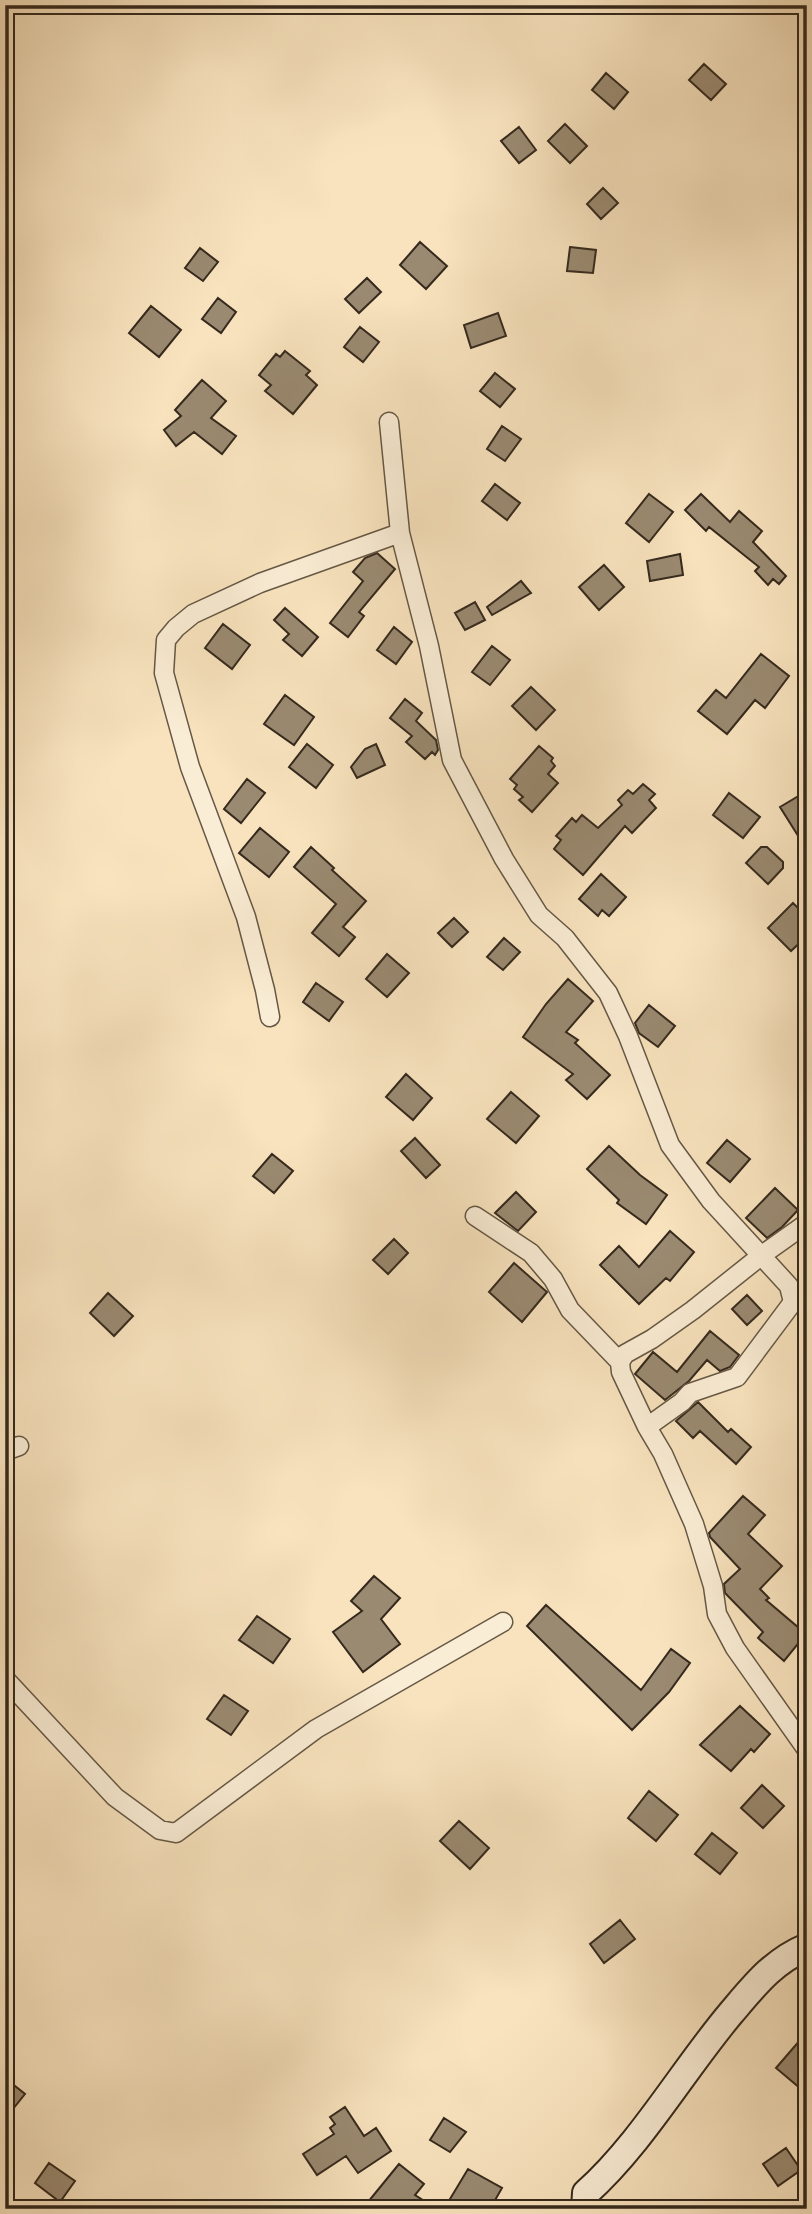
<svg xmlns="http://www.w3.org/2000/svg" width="812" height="2214" font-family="'IM FELL Double Pica',serif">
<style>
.building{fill:#9a8a71;stroke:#35291d;stroke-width:2}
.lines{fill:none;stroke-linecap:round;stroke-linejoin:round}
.minor-casing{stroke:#665845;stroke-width:21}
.secondary-casing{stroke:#35291d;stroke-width:30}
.minor{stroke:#faedd5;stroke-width:18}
.secondary{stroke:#faedd5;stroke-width:26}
</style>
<rect width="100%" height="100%" fill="#f8e3be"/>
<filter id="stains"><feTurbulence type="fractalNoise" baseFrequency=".00286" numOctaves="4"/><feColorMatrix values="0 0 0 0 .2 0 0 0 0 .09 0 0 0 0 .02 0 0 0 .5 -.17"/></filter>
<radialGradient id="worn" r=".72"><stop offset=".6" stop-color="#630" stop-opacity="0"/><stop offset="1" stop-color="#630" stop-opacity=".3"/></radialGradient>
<path class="building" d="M704,64L726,84L711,100L689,80Z
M606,73L628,92L614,109L592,90Z
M565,124L587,146L570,163L548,141Z
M519,127L536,150L519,163L501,141Z
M603,188L618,203L601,219L587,204Z
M420,242L447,266L426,289L400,265Z
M570,247L596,250L593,273L567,271Z
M200,248L218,262L203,281L185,268Z
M367,278L381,292L359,313L345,299Z
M218,298L236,312L221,333L202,319Z
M151,306L181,330L159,357L129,333Z
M498,313L506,336L471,348L464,325Z
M360,327L379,342L363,362L344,347Z
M285,351L310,371L306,375L317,385L293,414L265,391L271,385L259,375L276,354L280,357Z
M495,373L515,389L500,407L480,391Z
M202,380L226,401L211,418L236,436L222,454L194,432L176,446L164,430L181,416L175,410Z
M502,426L521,439L505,461L487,449Z
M495,484L520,503L507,520L482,501Z
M649,494L673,512L649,542L626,523Z
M701,494L730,522L739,511L762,531L753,542L786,576L779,584L773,579L768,585L755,571L759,567L709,527L706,531L685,510Z
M377,553L395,569L359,612L364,616L348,637L330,623L363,581L353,572L365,558Z
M680,554L683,575L650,581L647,561Z
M604,565L624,587L599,610L579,587Z
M521,581L531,593L492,615L487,607Z
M475,602L485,620L465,630L455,613Z
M285,608L318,637L302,656L283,640L289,634L274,620Z
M223,624L250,645L232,669L205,648Z
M394,627L412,642L396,664L377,650Z
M492,646L510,660L490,685L472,672Z
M761,654L789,676L765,708L755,700L727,734L698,711L716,690L726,698Z
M531,687L555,710L536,730L512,706Z
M285,695L314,717L294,745L264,724Z
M405,699L422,713L416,721L436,740L438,750L435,755L432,752L425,759L406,742L412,736L390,718Z
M307,744L333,765L316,788L289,767Z
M376,744L385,765L357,778L351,767L365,749Z
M539,746L553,758L551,761L555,766L548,774L558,783L532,812L519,800L523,797L514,789L517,785L510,779Z
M247,779L265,793L241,823L224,809Z
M643,784L655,794L649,800L656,808L632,833L625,826L583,875L554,849L561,840L556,836L572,818L576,822L582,815L598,828L622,805L618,800L628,790L633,794Z
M807,791V850L780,807Z
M729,793L760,817L743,838L713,815Z
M260,828L289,852L269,877L239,853Z
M311,847L334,868L332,870L366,901L343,927L355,937L339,956L312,933L336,904L294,867Z
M761,847H767L783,862V868L768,884L746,863Z
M601,874L626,897L609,916L602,910L598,916L579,899Z
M793,903L807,917V936L791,951L768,928Z
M454,918L468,932L452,947L438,933Z
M504,938L520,952L503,970L487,957Z
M387,954L409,973L387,997L366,979Z
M568,979L593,1001L566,1032L578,1040L575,1043L610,1075L587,1099L566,1080L573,1074L523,1037L546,1004Z
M316,983L343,1002L329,1021L303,1002Z
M649,1005L675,1026L658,1047L639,1033L635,1023Z
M406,1074L432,1098L413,1120L386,1097Z
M511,1092L539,1116L516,1143L487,1119Z
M415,1138L440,1165L426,1178L401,1151Z
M727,1140L750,1159L730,1182L707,1163Z
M609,1146L640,1175L667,1195L646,1224L617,1203L619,1200L587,1169Z
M272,1154L293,1171L274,1193L253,1176Z
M775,1188L798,1210L782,1227L767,1238L746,1218Z
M516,1192L536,1212L518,1231L495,1213Z
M670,1231L694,1252L670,1281L666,1278L639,1304L600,1265L619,1246L639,1267Z
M394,1239L408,1253L388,1274L373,1260Z
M514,1263L547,1292L522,1322L489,1292Z
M108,1293L133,1316L114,1336L90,1313Z
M747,1295L762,1311L747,1325L732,1309Z
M710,1331L739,1355L730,1367L720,1371L707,1360L689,1381L665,1400L635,1374L653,1352L677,1372Z
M698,1402L728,1432L731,1429L751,1447L736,1464L700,1431L693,1438L676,1421Z
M743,1496L765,1515L748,1534L782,1566L760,1589L769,1598L766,1600L806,1634L784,1661L758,1638L763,1632L725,1593L724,1584L740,1569L710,1537L709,1533Z
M374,1576L400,1598L381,1619L400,1644L363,1672L333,1632L362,1611L351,1601Z
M546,1605L641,1690L671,1649L690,1663L669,1692L632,1730L527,1626Z
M257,1616L290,1639L273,1663L239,1640Z
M224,1695L248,1711L231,1735L207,1719Z
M740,1706L770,1734L754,1752L751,1749L731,1771L700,1745Z
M762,1785L784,1806L763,1828L741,1808Z
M649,1791L678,1815L656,1841L628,1818Z
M459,1821L489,1848L470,1869L440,1841Z
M712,1833L737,1853L720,1874L695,1854Z
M620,1920L635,1939L604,1963L590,1944Z
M807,2032V2094L776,2068Z
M5,2078L25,2094L5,2119Z
M345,2107L364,2136L376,2128L391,2151L358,2173L346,2156L317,2175L303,2154L334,2134L330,2128L335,2124L330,2117Z
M444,2118L466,2132L450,2152L430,2140Z
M786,2148L801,2170L778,2186L763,2164Z
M49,2163L75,2181L60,2202L35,2183Z
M399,2164L424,2184L415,2195L437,2209H376L368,2202Z
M468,2169L502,2188L490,2209H444Z"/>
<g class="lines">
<g class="minor-casing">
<path id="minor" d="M389,422L400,533L429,646L452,760L504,859L539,915L565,938L608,993L628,1036L670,1145L711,1201L789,1286L793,1302L737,1377L690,1393L682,1402L647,1427L663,1454L694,1524L713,1586L717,1614L735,1648L807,1750
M270,1017L265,990L246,917L190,767L164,673L166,640L176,628L193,614L260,583L400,533
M475,1216L531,1253L553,1279L570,1310L620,1362
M647,1427L621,1372L620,1362L625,1354L652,1339L693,1310L762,1255L807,1223
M5,1451L19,1446
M5,1679L115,1797L160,1830L176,1833L316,1729L503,1622"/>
</g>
<g class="secondary-casing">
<path id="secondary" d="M585,2209L586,2193C641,2144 683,2070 731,2013C754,1986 773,1961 807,1947"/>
</g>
<use href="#minor" class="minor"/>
<use href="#secondary" class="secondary"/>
</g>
<rect width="812" height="2214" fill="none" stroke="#f8e3be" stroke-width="28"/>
<rect x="7" y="7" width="798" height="2200" fill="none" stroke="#35291d" stroke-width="3.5"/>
<rect x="14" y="14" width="784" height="2186" fill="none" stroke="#35291d" stroke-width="2"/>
<rect width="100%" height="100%" filter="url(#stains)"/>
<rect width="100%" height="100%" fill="url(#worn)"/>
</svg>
